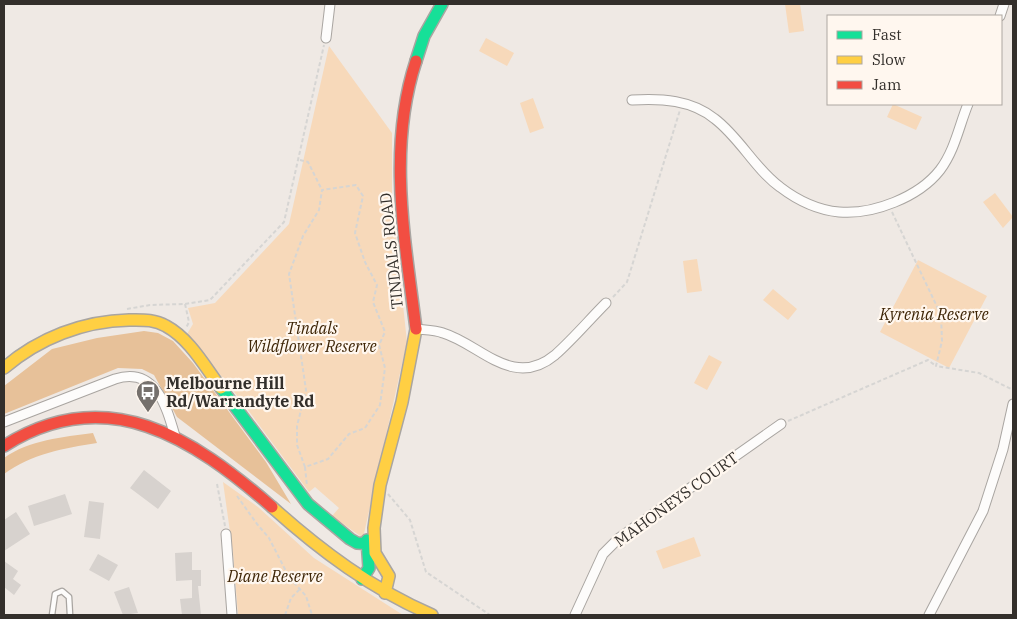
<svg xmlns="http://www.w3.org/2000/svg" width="1017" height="619" font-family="'IBM Plex Serif',serif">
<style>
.green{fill:#f7d9ba}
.forest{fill:#e7c199}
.building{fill:#d7d2ce}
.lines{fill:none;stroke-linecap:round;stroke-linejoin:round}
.lane-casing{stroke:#a9a5a1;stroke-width:7}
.street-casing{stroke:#a9a5a1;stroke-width:11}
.fast-casing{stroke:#a9a5a1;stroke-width:14}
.slow-casing{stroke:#a9a5a1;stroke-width:14}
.jam-casing{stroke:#a9a5a1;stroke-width:14}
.path{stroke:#d6d5d3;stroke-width:2;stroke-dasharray:4 2.5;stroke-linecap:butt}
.lane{stroke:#fdfcfb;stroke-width:4.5}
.street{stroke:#fdfcfb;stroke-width:9}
.fast{stroke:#16e098;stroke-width:11}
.slow{stroke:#ffcf43;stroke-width:11}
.jam{stroke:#f24e42;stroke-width:11}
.labels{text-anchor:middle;stroke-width:4.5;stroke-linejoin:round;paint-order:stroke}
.street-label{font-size:16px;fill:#332f2b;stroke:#fff7ef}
.park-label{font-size:16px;font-style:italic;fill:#3e2506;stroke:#fff7ef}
.poi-label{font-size:16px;font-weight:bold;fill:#332f2b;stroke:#fff7ef;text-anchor:start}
</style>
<rect width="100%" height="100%" fill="#efe9e4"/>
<path class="green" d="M785,4H800L804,31L789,33Z
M486,38L514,53L507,66L479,51Z
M329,46L392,133V202L407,342L363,538L332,516L339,508L315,487L309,492L239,398L187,334L193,324L188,308L215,303L289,224Z
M533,98L544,128L530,133L520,103Z
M893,104L922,117L916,130L887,117Z
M995,193L1013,217L1003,228L983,202Z
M697,259L702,291L687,293L683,261Z
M918,260L987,296L949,368L880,332Z
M773,289L797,309L788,320L763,300Z
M709,355L722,362L707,390L694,383Z
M223,482L258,507L314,558L403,615H238L233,553Z
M694,537L701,556L663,569L656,551Z"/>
<path class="forest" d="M144,331L158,333L173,341L193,363L266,462L291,504L177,417L154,375L142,369L118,368L4,414V386L52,349L97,338Z
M93,433L97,443C64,448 31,454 4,474V458C29,440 63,437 93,433Z"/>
<path class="building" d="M144,470L171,491L158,509L130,488Z
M65,494L72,514L34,526L28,506Z
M89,501L104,503L100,539L84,537Z
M16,512L30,534L4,551V520Z
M192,552V570H201V586H198L201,615H182L180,599L192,598V580L176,581L175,553Z
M98,554L118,565L109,581L89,570Z
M4,561L18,571L13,579L21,585L14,595L4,587Z
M129,587L138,613L123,615L114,592Z"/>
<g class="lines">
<g class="lane-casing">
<path id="lane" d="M52,615L55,594L62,591L69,597L70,615"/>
</g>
<g class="street-casing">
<path id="street" d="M1000,16L1004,4
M326,38L330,4
M632,100C661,98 692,100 715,119C740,138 755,169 780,187C797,200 817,210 839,212C873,215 919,197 940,170C955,150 959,126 968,104
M416,329C425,330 435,330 443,333C480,344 513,390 555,355C573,339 589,320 606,303
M4,422L115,379C155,366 166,405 175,436
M226,534L232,615
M575,615L603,554L619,538L781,424
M929,615L983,511L1003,449L1013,404"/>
</g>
<g class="fast-casing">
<path id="fast" d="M416,61L424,36L442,4
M221,388L308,504L350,539L357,543L373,544
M362,579L369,568L367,540"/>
</g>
<g class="slow-casing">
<path id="slow" d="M4,368C39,338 83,321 129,320C142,320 154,319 166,326C190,339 205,367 221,388
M272,507C321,551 372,589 432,615
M385,593L389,576L375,553L374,528L380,485L402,402L416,329"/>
</g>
<g class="jam-casing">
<path id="jam" d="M416,61C387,149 405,240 416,329
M4,446C107,381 193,438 272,507"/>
</g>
<path class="path" d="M300,160L308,162L322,190
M892,212L941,315L942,341L936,366L979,373L1013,390
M613,297L627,282L680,110
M185,304L189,322L186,328
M127,309L150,305L185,304L210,300L284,222L324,45
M788,421L928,360L936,366
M305,467L297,445V426L306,390L289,274L303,236L319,210L322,190L356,185L363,196L355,233L365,262L377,285L373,302L385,332L379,345L385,368L380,405L365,428L349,434L328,459L305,467L307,486
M217,484L225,526
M388,494L410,520L426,572L490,615
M237,496L257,524L269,538L289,577L306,596L312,615
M285,615L291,598L299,590"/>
<use href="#lane" class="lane"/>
<use href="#street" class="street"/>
<use href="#fast" class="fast"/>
<use href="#slow" class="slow"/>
<use href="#jam" class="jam"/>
</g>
<defs>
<g id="bus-pin" transform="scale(1.25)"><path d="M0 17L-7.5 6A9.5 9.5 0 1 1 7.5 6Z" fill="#75706c" stroke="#fff7ef"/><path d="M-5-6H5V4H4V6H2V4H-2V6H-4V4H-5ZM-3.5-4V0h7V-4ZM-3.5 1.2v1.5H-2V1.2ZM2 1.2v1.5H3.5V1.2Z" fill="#fff"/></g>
</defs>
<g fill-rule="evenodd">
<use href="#bus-pin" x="148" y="392"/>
</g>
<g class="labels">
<g class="street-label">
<text transform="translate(391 251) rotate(-96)" y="6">TINDALS ROAD</text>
<text transform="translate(676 499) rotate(-36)" y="6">MAHONEYS COURT</text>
</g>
<g class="park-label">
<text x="934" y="320">Kyrenia Reserve</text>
<text x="312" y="334">Tindals<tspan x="312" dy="18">Wildflower Reserve</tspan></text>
<text x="275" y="582">Diane Reserve</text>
</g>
<g class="poi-label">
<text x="166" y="389">Melbourne Hill<tspan x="166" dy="18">Rd/Warrandyte Rd</tspan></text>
</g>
</g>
<rect width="1017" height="619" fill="none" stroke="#332f2b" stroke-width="10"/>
<rect x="827" y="15" width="175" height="90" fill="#fff7ef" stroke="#ada7a1"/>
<rect x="837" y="31" width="25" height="8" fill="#16e098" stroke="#ada7a1"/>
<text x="872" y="40" font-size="15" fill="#332f2b">Fast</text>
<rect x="837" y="56" width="25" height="8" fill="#ffcf43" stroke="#ada7a1"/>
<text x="872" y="65" font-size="15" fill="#332f2b">Slow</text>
<rect x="837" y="81" width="25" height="8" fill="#f24e42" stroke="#ada7a1"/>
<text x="872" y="90" font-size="15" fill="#332f2b">Jam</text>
</svg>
